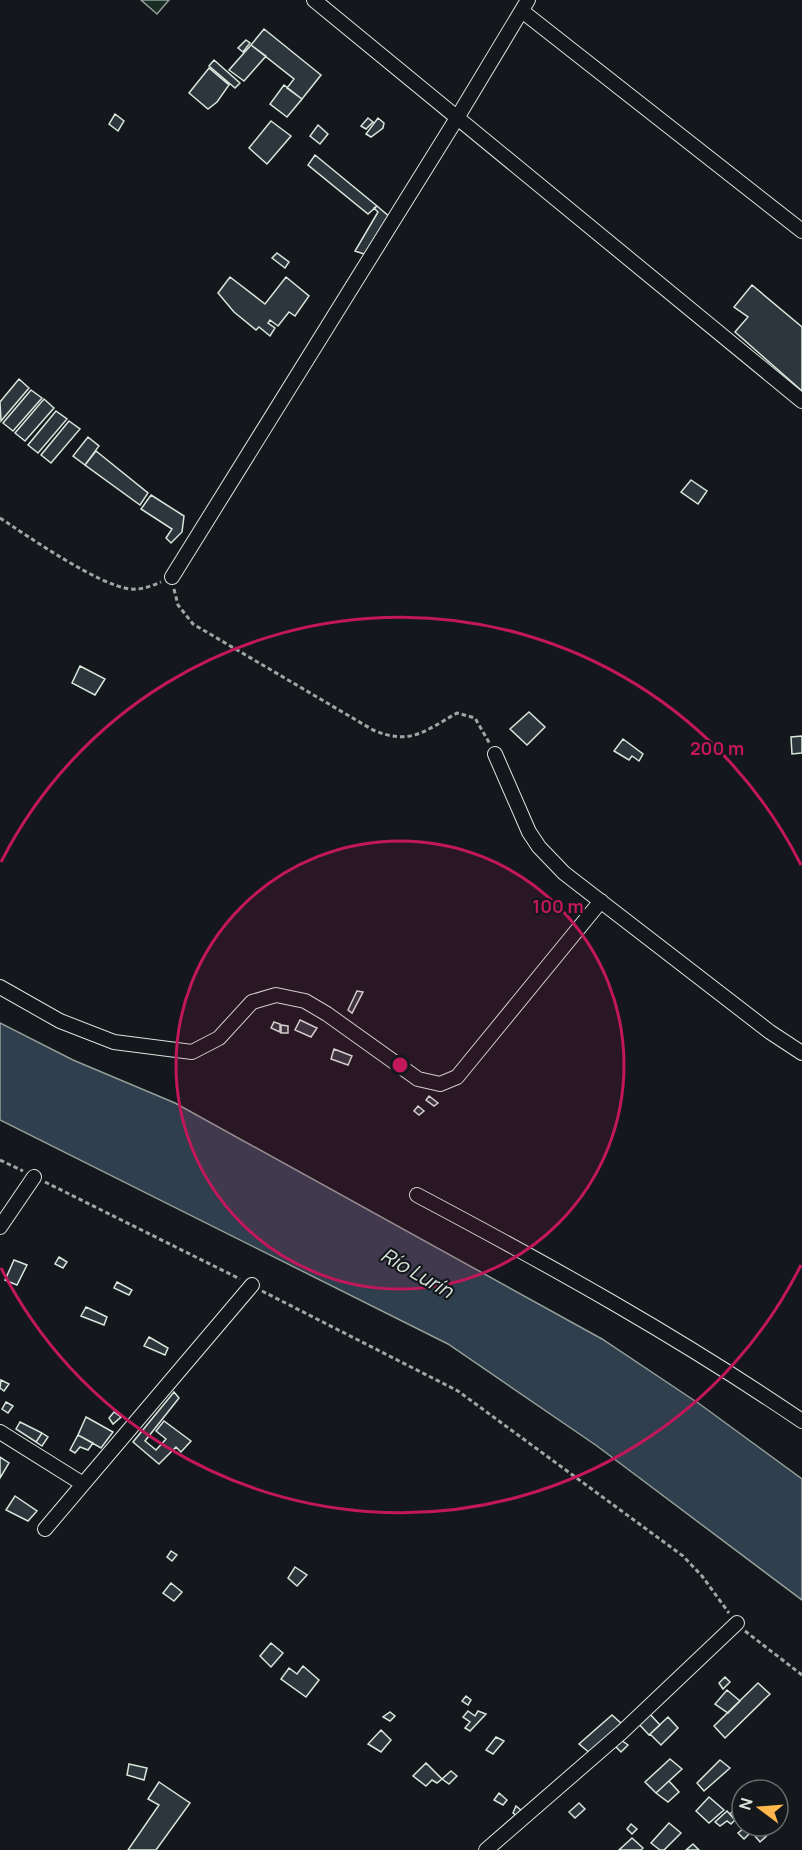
<svg xmlns="http://www.w3.org/2000/svg" width="802" height="1850" font-family="Manrope,sans-serif">
<style>
.green{fill:#1a2d24;stroke:#939e99;stroke-width:1.5}
.water{fill:#2f3f4d;stroke:#939e99;stroke-width:1.5}
.building{fill:#2c363c;stroke:#d8e6dc;stroke-width:1.5}
.lines{fill:none;stroke-linecap:round;stroke-linejoin:round}
.street-casing{stroke:#d8e6dc;stroke-width:16}
.path{stroke:#9da8a2;stroke-width:3;stroke-dasharray:4.5 3;stroke-linecap:butt}
.street{stroke:#14181c;stroke-width:14}
.ring{fill:none;stroke:#c2185b;stroke-width:3}
.labels{text-anchor:middle;stroke-width:4.5;stroke-linejoin:round;paint-order:stroke}
.water-label{font-size:20px;font-style:italic;fill:#d8e6dc;stroke:#14181c}
.centre{fill:#c2185b;stroke:#14181c;stroke-width:3}
.ring-label{font-size:18px;text-anchor:middle;font-weight:bold;fill:#c2185b;stroke:#14181c;stroke-width:4.5;stroke-linejoin:round;paint-order:stroke}
</style>
<rect width="100%" height="100%" fill="#14181c"/>
<path class="green" d="M141,0H169L157,14Z"/>
<path class="water" d="M0,1023L73,1060L175,1103L602,1339L701,1405L802,1479V1600L597,1446L448,1344L0,1120Z"/>
<path class="building" d="M264,29L321,75L302,99L287,88L294,79L251,45Z
M246,40L250,43L243,52L238,48Z
M251,45L266,56L244,81L229,70Z
M214,60L240,83L235,88L209,66Z
M209,68L229,85L217,102L208,109L189,93Z
M284,85L302,99L287,117L270,104Z
M115,114L124,121L118,131L109,124Z
M368,118L373,122L366,129L361,126Z
M378,118L384,123L383,128L371,137L366,134Z
M271,121L291,136L267,164L249,148Z
M318,125L328,134L320,144L310,136Z
M315,155L377,206L368,214L308,165Z
M377,206L391,218L369,253L364,254L355,251L378,212L374,208Z
M277,253L289,262L285,268L272,258Z
M230,277L265,304L286,277L309,296L295,316L289,312L278,326L270,320L268,323L275,328L270,336L259,327L256,330L234,312L218,293Z
M752,285L802,327V391L735,332L748,317L734,307Z
M19,379L29,388L1,421L0,402Z
M31,390L42,398L13,431L3,423Z
M44,399L54,408L25,441L15,433Z
M56,411L67,419L38,453L28,445Z
M69,421L80,429L51,463L41,455Z
M88,437L99,446L85,465L73,456Z
M96,451L148,493L140,505L85,465Z
M691,480L707,491L698,504L681,492Z
M151,495L184,516L182,532L171,543L166,538L172,529L141,509Z
M80,666L105,679L95,695L72,683Z
M529,712L545,727L527,745L510,729Z
M802,736V753L792,754L791,737Z
M623,739L643,754L639,761L632,756L629,760L614,751Z
M357,991L363,992L352,1013L348,1010Z
M300,1020L317,1028L311,1037L295,1030Z
M274,1022L280,1024V1032L271,1028Z
M281,1025L288,1026V1033H281Z
M334,1049L352,1056L348,1065L331,1059Z
M429,1096L438,1103L434,1106L426,1100Z
M418,1106L424,1111L419,1115L414,1111Z
M59,1257L67,1262L63,1268L55,1264Z
M14,1260L27,1265L17,1285L5,1280Z
M117,1282L132,1290L129,1295L114,1288Z
M86,1307L107,1317L104,1325L81,1316Z
M149,1337L168,1348L165,1355L144,1346Z
M1,1380L9,1384L4,1391L0,1388Z
M174,1392L179,1398L145,1441L156,1450L166,1439L156,1431L164,1421L191,1441L181,1452L176,1447L159,1464L133,1442Z
M6,1402L13,1406L8,1413L2,1409Z
M114,1412L121,1417L113,1424L109,1418Z
M86,1417L113,1432L101,1448L78,1435Z
M20,1422L42,1433L36,1442L16,1429Z
M42,1433L48,1437L42,1446L36,1442Z
M78,1435L93,1443L88,1450L80,1447L75,1453L70,1450Z
M0,1457L9,1463L0,1478Z
M15,1496L37,1511L28,1521L6,1510Z
M171,1551L177,1555L172,1561L167,1557Z
M295,1567L307,1575L297,1586L288,1578Z
M171,1583L182,1592L174,1601L163,1593Z
M271,1643L283,1653L271,1667L260,1656Z
M303,1666L319,1680L306,1697L281,1679L289,1668L297,1674Z
M725,1677L730,1682L723,1689L719,1683Z
M758,1683L770,1694L725,1738L714,1726Z
M727,1690L740,1701L728,1713L715,1704Z
M466,1696L471,1700L468,1705L462,1701Z
M468,1711L475,1716L478,1711L486,1714L470,1731L465,1728L470,1722L463,1717Z
M390,1712L395,1716L390,1721L383,1717Z
M648,1712L660,1725L649,1735L637,1722Z
M612,1715L622,1724L590,1753L579,1744Z
M668,1717L678,1728L661,1745L650,1734Z
M381,1730L391,1740L381,1752L368,1744Z
M496,1737L504,1741L493,1754L486,1750Z
M621,1740L628,1745L621,1752L615,1746Z
M670,1759L682,1769L656,1793L645,1782Z
M720,1760L730,1768L704,1791L697,1783Z
M426,1763L442,1779L437,1783L432,1780L426,1786L413,1776Z
M129,1764L147,1768L144,1780L127,1775Z
M451,1771L457,1776L449,1784L442,1779Z
M669,1781L679,1792L668,1802L656,1793Z
M159,1782L190,1803L156,1850H128L159,1805L148,1799Z
M499,1793L507,1800L503,1805L494,1800Z
M709,1797L724,1810L709,1823L696,1811Z
M579,1803L585,1809L575,1818L569,1812Z
M516,1806L522,1811L517,1816L513,1813Z
M737,1807L742,1811V1817L737,1821L730,1814Z
M727,1811L735,1820L731,1824L727,1821L720,1826L715,1822Z
M669,1823L681,1833L664,1850H660L651,1843Z
M631,1824L637,1829L632,1834L627,1829Z
M765,1826L776,1827L760,1842L755,1836Z
M744,1828L750,1833L744,1839L738,1833Z
M632,1838L643,1848L641,1850H619Z
M693,1844L699,1850H686Z"/>
<g class="lines">
<g class="street-casing">
<path id="street" d="M314,0L802,401
M522,11L802,231
M172,577L457,118L528,0
M495,754L529,832L539,847L564,873L770,1032L802,1053
M0,987L60,1021L114,1042L192,1052L219,1038L252,1002L276,995L305,1001L327,1014L418,1079L440,1084L457,1077L601,901
M417,1195C549,1265 679,1337 802,1421
M0,1227L34,1177
M0,1432L83,1484
M45,1529L252,1285
M486,1850L622,1732L737,1623"/>
</g>
<path class="path" d="M0,518C29,537 98,585 130,589C142,590 151,586 161,582
M174,589L178,605L193,624L373,730C410,746 425,731 457,713L475,718L490,744
M0,1160L23,1171
M45,1182L240,1279
M262,1291L458,1391L683,1556L702,1576L729,1613
M745,1631L802,1675"/>
<use href="#street" class="street"/>
</g>
<circle cx="400" cy="1065" r="224" fill="#c2185b" fill-opacity=".12"/>
<g class="ring">
<circle cx="400" cy="1065" r="224"/>
<path d="M801 1265A448 448 0 0 1 1 1268M1 862A448 448 0 0 1 801 865"/>
</g>
<g class="labels">
<g class="water-label">
<text transform="translate(417 1273) rotate(30)" y="7">Río Lurín</text>
</g>
</g>
<circle cx="400" cy="1065" r="9" class="centre"/>
<g class="ring-label">
<text x="717" y="755">200 m</text>
<text x="558" y="913">100 m</text>
</g>
<g transform="translate(760 1808) rotate(286)"><circle r="28" fill="#14181c" stroke="#626a69" stroke-width="1.5"/>
<path d="M0-4.5L10 22L0 15L-10 22Z" fill="#ffb74d"/>
<text y="-9" font-size="16" font-weight="bold" text-anchor="middle" fill="#d8e6dc">N</text>
</g>
</svg>
